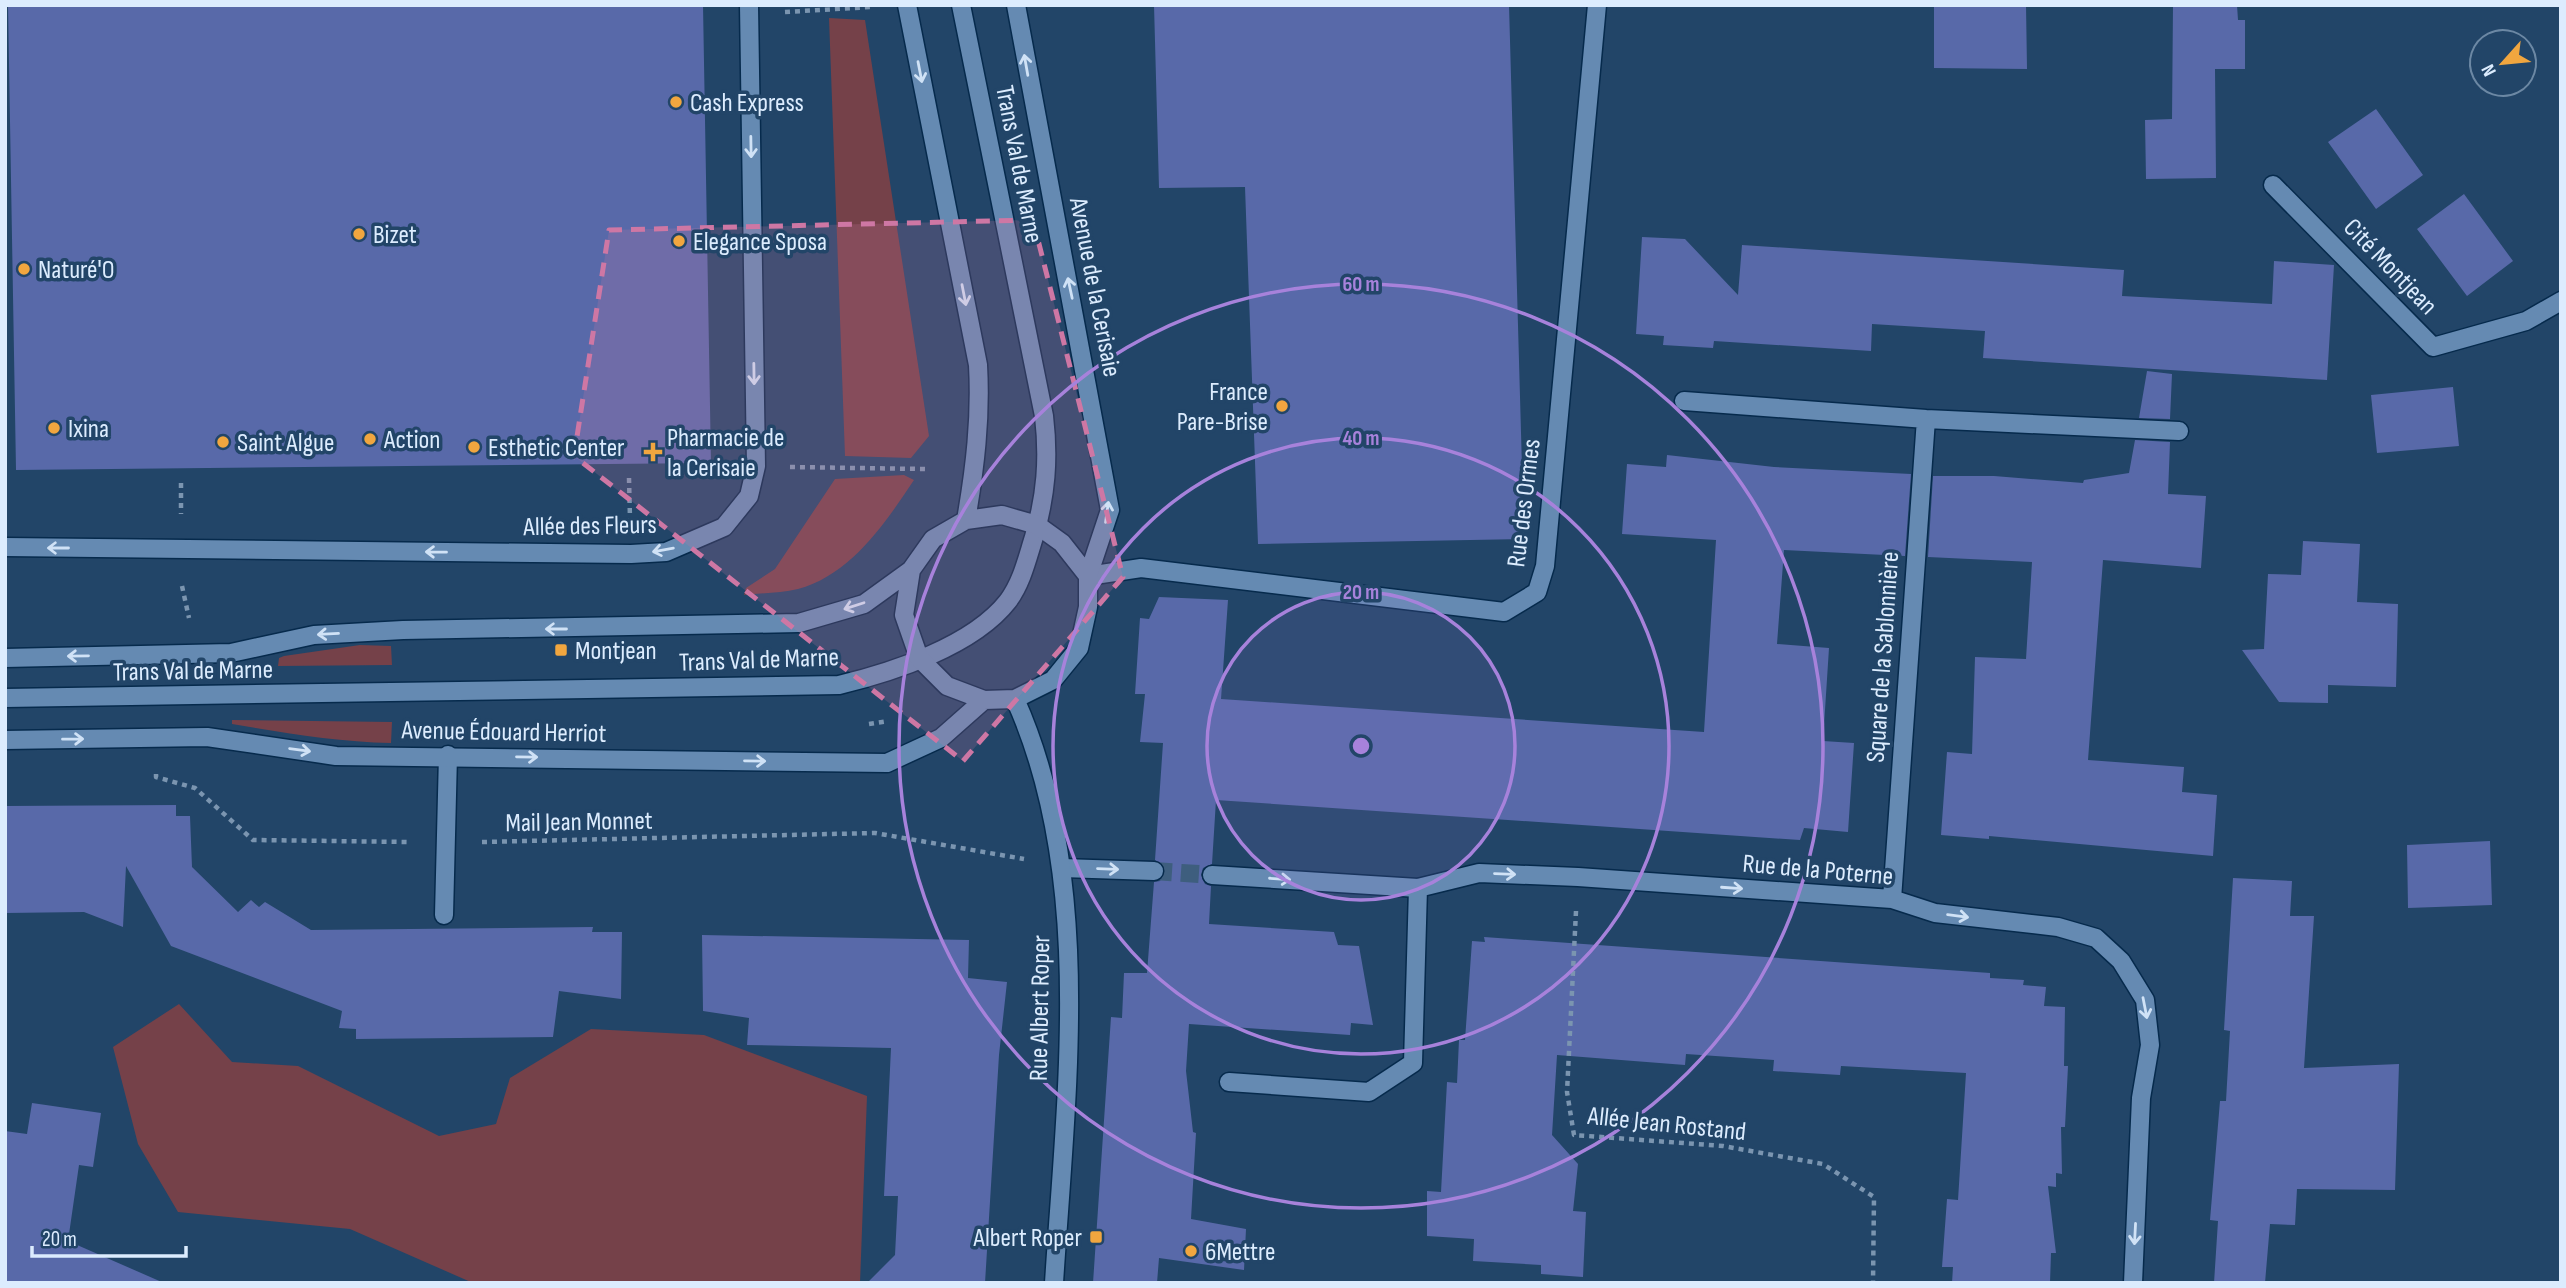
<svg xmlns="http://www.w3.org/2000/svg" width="2566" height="1288" font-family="'Sofia Sans Condensed',sans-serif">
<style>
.green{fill:#754149}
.building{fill:#5869a9}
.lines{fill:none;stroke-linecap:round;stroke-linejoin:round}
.minor-tunnel{stroke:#3e5e7e;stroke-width:18;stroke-dasharray:18 9;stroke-linecap:butt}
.service-casing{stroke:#062a4c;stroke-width:21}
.minor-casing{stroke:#062a4c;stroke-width:21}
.tertiary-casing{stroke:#062a4c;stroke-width:21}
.path{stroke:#7b95b0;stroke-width:4.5;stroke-dasharray:5 5;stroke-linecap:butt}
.service{stroke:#658ab2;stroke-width:18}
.minor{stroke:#658ab2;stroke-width:18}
.tertiary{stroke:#658ab2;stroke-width:18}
.oneway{stroke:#d0e2f6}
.marked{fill:#ce77a4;fill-opacity:0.2;stroke:#ce77a4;stroke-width:5;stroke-dasharray:14 9;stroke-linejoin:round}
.ring{fill:none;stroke:#a782db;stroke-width:3.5}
.poi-dot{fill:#f1a63f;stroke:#224568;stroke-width:2.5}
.labels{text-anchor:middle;stroke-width:7;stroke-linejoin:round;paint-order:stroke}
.poi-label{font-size:26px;fill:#dcecfe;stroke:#224568;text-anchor:start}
.street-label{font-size:26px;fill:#dcecfe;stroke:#224568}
.centre{fill:#a782db;stroke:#224568;stroke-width:3.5}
.ring-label{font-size:21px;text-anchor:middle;font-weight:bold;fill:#a782db;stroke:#224568;stroke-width:7;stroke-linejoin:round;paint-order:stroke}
</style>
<rect width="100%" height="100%" fill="#224568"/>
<path class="green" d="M829,18L865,20L929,436L911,458L845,456Z
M904,475L914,480C886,522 851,575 798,589C781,593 762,593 744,595L746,588L775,569L835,479Z
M360,645L391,646L392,665L278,666L279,658L284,656Z
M232,720L392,722L391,743C338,742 285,733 232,724Z
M179,1004L232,1062L298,1066L439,1136L496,1124L510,1078L591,1029L704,1035L867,1096L860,1283H473L350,1229L178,1212L138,1144L113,1047Z"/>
<path class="building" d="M8,5H703L711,463L16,470Z
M1154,5H1509L1524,539L1258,544L1245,187L1159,188Z
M1934,5H2026L2027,69L1934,68Z
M2173,5H2237L2238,20H2245V69H2215L2216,178L2146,179L2145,120L2172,119Z
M2376,109L2423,175L2376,209L2328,142Z
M2464,194L2513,261L2467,296L2417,229Z
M1642,237L1685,239L1738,295L1742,245L2124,270L2122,296L2272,304L2274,261L2334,265L2327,380L1983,358L1985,331L1872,324L1871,351L1714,341L1713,348L1663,345L1664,336L1636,334Z
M2147,371L2172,374L2170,419L2139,418Z
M2453,387L2459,446L2377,453L2371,395Z
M2135,440L2170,442L2168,494L2206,496L2201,568L2103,560L2088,760L2184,767L2182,792L2217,795L2213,856L1989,836V839L1941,835L1947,752L1972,754L1975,657L2026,659L2032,562L1928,557L1933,476H1994L2083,483L2084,480L2129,473Z
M1667,455L1774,467L1911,474L1905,556L1784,550L1777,644L1829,648L1823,741L1854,743L1848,832L1804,828L1800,840L1216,800L1212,864L1203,868L1201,875L1205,884L1211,886L1209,924L1334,932L1338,945L1359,946L1373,1025L1351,1023L1350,1035L1189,1024L1186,1071L1193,1132L1196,1133L1191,1219L1246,1229L1244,1270L1159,1258L1157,1283H1093L1111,1017L1122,1018L1124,973H1147L1154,882L1160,881L1165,872L1164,865L1155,860L1163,743L1140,742L1145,694H1135L1140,618L1149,619L1159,597L1228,600L1221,699L1704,732L1716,540L1622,534L1627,464L1666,467Z
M2303,541L2360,544L2357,602L2398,604L2396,687L2328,685V703L2279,702L2242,650L2264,649L2268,574L2301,575Z
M176,805V816H190L192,867L238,912L251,900L259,907L265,902L311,930L593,927L592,932H622L621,999L559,991L553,1037L356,1039V1029L339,1028L342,1011L171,946L126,866L123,927L84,912L5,913V806Z
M2490,841L2492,905L2408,908L2407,845Z
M2233,878L2292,881L2290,916H2314L2304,1068L2399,1064L2395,1190L2297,1189L2295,1225L2270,1224L2265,1283H2214L2218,1221L2210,1220L2220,1101H2226L2230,1031L2224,1030Z
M702,935L969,940L968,978L1007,982L999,1055L985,1283H867L895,1255L898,1196H884L891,1048L747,1045L749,1018L703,1011Z
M1484,937L1990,973V978L2024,980L2023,985L2046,987L2044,1006L2065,1007L2064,1066H2068L2065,1127H2061L2062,1174L2056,1173V1187L2048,1186L2056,1253H2051L2050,1283H1952L1953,1267H1942L1947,1199L1958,1200L1966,1073L1841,1066L1840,1075L1773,1071L1774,1060L1686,1054L1685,1065L1557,1055L1552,1135L1578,1164L1573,1211L1586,1212L1583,1277L1541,1274V1265L1473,1261L1474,1239L1427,1236V1191L1441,1192L1447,1082L1457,1083L1459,1040H1465L1472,941L1485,942Z
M32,1103L101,1113L93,1167L79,1165L68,1241L164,1283H5V1131L27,1134Z"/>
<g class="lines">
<path class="minor-tunnel" d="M1154,871L1212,875"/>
<g class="service-casing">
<path id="service" d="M2273,185L2433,347L2526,321L2561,301
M5,547L631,554L666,552L724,527L749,496L756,466L749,5
M1088,576L1141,568L1504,612L1537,592L1545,566L1597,5
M5,698L839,685C893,672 973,646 1008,601C1022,582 1027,559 1034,537C1046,495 1049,459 1044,416L961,5
M444,915L448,755"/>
</g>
<g class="minor-casing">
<path id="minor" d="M1684,401L1926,419L2179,431
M1062,868L1154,871
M1212,875L1418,888L1479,873L1578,877L1892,899L1935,913L2058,927L2096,938L2121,961L2145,1000L2150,1045L2141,1098L2133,1283
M1892,899L1926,419
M1229,1082L1369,1092L1413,1063L1418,888"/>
</g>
<g class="tertiary-casing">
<path id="tertiary" d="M907,5L978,365C981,418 975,468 966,520
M1016,5L1110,510L1088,576
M1002,515L1037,525L1062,543L1088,576V607L1079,648L1053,680L1015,699L984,700L947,686L919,658L904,615L911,570L933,539L966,520Z
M5,658L231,653L314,635L403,630L799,623L864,604L911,570
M1015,699C1095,877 1066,1093 1054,1283
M5,740L207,737L336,756L887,763L941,738L984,700"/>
</g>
<path class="path" d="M785,12L871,7
M790,467L925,469
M629,478L630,519
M181,483V514
M182,586L189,618
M869,724L888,721
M156,774V777L195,788L253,840L410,842
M482,842L875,833L1024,859
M1576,911L1567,1092L1574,1135L1723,1146L1823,1164L1874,1197L1873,1283"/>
<use href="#service" class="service"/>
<use href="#minor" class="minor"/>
<use href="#tertiary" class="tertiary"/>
</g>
<defs><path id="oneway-shaft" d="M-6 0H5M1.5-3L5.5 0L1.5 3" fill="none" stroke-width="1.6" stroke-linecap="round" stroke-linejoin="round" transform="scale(1.75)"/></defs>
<g class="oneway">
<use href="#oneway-shaft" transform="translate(1026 65) rotate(-100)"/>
<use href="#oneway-shaft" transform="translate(920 72) rotate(79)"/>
<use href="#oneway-shaft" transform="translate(751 147) rotate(89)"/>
<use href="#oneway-shaft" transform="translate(1070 288) rotate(-102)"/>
<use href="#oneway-shaft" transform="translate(964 295) rotate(79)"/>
<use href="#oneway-shaft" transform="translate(754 374) rotate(89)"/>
<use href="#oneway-shaft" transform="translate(1107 512) rotate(-82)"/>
<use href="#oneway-shaft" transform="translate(58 548) rotate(-180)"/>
<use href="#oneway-shaft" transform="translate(663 550) rotate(170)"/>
<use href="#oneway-shaft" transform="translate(436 552) rotate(-179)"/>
<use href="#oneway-shaft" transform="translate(854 606) rotate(162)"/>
<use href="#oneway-shaft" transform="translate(556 629) rotate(180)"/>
<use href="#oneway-shaft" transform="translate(328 634) rotate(177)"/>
<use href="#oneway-shaft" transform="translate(78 656) rotate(179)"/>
<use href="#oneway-shaft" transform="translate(73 739) rotate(-1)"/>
<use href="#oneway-shaft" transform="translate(300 750) rotate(8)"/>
<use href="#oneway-shaft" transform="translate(527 757) rotate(1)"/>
<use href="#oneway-shaft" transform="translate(755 761) rotate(1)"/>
<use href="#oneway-shaft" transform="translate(1108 869) rotate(2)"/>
<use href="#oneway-shaft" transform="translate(1505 874) rotate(2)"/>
<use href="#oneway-shaft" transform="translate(1280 879) rotate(4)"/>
<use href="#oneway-shaft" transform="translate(1732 888) rotate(4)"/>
<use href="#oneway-shaft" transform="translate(1958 916) rotate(7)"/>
<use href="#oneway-shaft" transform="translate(2145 1008) rotate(79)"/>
<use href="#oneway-shaft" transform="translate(2135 1234) rotate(93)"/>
</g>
<path class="marked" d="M1033,220L1123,577L963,761L574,456L609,230Z"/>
<circle cx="1361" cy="746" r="154" fill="#a782db" fill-opacity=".12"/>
<g class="ring">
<circle cx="1361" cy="746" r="154"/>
<circle cx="1361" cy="746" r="308"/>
<circle cx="1361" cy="746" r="462"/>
</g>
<g class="poi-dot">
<circle cx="676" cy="102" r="7"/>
<circle cx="359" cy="234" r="7"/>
<circle cx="679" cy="241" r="7"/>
<circle cx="24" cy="269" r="7"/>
<circle cx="1282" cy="406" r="7"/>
<circle cx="54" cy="428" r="7"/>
<circle cx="370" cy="439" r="7"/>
<circle cx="223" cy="442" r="7"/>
<circle cx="474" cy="447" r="7"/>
<path d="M649.5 441.5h7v7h7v7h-7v7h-7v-7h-7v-7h7z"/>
<rect x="554" y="643" width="14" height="14" rx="3.5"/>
<rect x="1089" y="1230" width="14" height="14" rx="3.5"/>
<circle cx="1191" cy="1251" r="7"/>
</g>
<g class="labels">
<g class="poi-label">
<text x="690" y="111">Cash Express</text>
<text x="373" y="243">Bizet</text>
<text x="693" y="250">Elegance Sposa</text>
<text x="38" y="278">Naturé'O</text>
<text x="1268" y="400" text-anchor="end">France<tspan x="1268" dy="30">Pare-Brise</tspan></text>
<text x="68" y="437">Ixina</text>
<text x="667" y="446">Pharmacie de<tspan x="667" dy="30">la Cerisaie</tspan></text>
<text x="384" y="448">Action</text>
<text x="237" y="451">Saint Algue</text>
<text x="488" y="456">Esthetic Center</text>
<text x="575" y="659">Montjean</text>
<text x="1082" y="1246" text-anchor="end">Albert Roper</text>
<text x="1205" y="1260">6Mettre</text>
</g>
<g class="street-label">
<text transform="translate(1020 164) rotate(79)" y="9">Trans Val de Marne</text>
<text transform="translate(2391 266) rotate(46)" y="9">Cité Montjean</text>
<text transform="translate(1096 287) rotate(79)" y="9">Avenue de la Cerisaie</text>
<text transform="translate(1523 503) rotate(-83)" y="9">Rue des Ormes</text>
<text transform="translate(590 525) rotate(-1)" y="9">Allée des Fleurs</text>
<text transform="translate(1882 657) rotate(-86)" y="9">Square de la Sablonnière</text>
<text transform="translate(759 659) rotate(-2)" y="9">Trans Val de Marne</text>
<text transform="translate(193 670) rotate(-1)" y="9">Trans Val de Marne</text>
<text transform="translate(504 731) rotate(1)" y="9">Avenue Édouard Herriot</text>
<text transform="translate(579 821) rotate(-1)" y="9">Mail Jean Monnet</text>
<text transform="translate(1818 869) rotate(5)" y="9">Rue de la Poterne</text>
<text transform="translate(1039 1008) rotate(-89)" y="9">Rue Albert Roper</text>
<text transform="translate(1667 1123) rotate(6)" y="9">Allée Jean Rostand</text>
</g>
</g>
<circle cx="1361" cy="746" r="10" class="centre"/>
<g class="ring-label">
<text x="1361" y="291">60 m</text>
<text x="1361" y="445">40 m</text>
<text x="1361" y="599">20 m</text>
</g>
<rect width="2566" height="1288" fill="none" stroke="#dcecfe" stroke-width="14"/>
<g transform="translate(2503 63) rotate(243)"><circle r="33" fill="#224568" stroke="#6c88a4" stroke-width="2"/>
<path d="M0-5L12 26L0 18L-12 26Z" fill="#f1a63f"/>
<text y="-10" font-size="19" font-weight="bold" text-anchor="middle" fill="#dcecfe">N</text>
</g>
<path d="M32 1246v10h154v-10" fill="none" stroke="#dcecfe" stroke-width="3.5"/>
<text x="42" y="1246" font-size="21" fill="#dcecfe" stroke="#224568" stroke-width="5" paint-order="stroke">20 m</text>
</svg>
